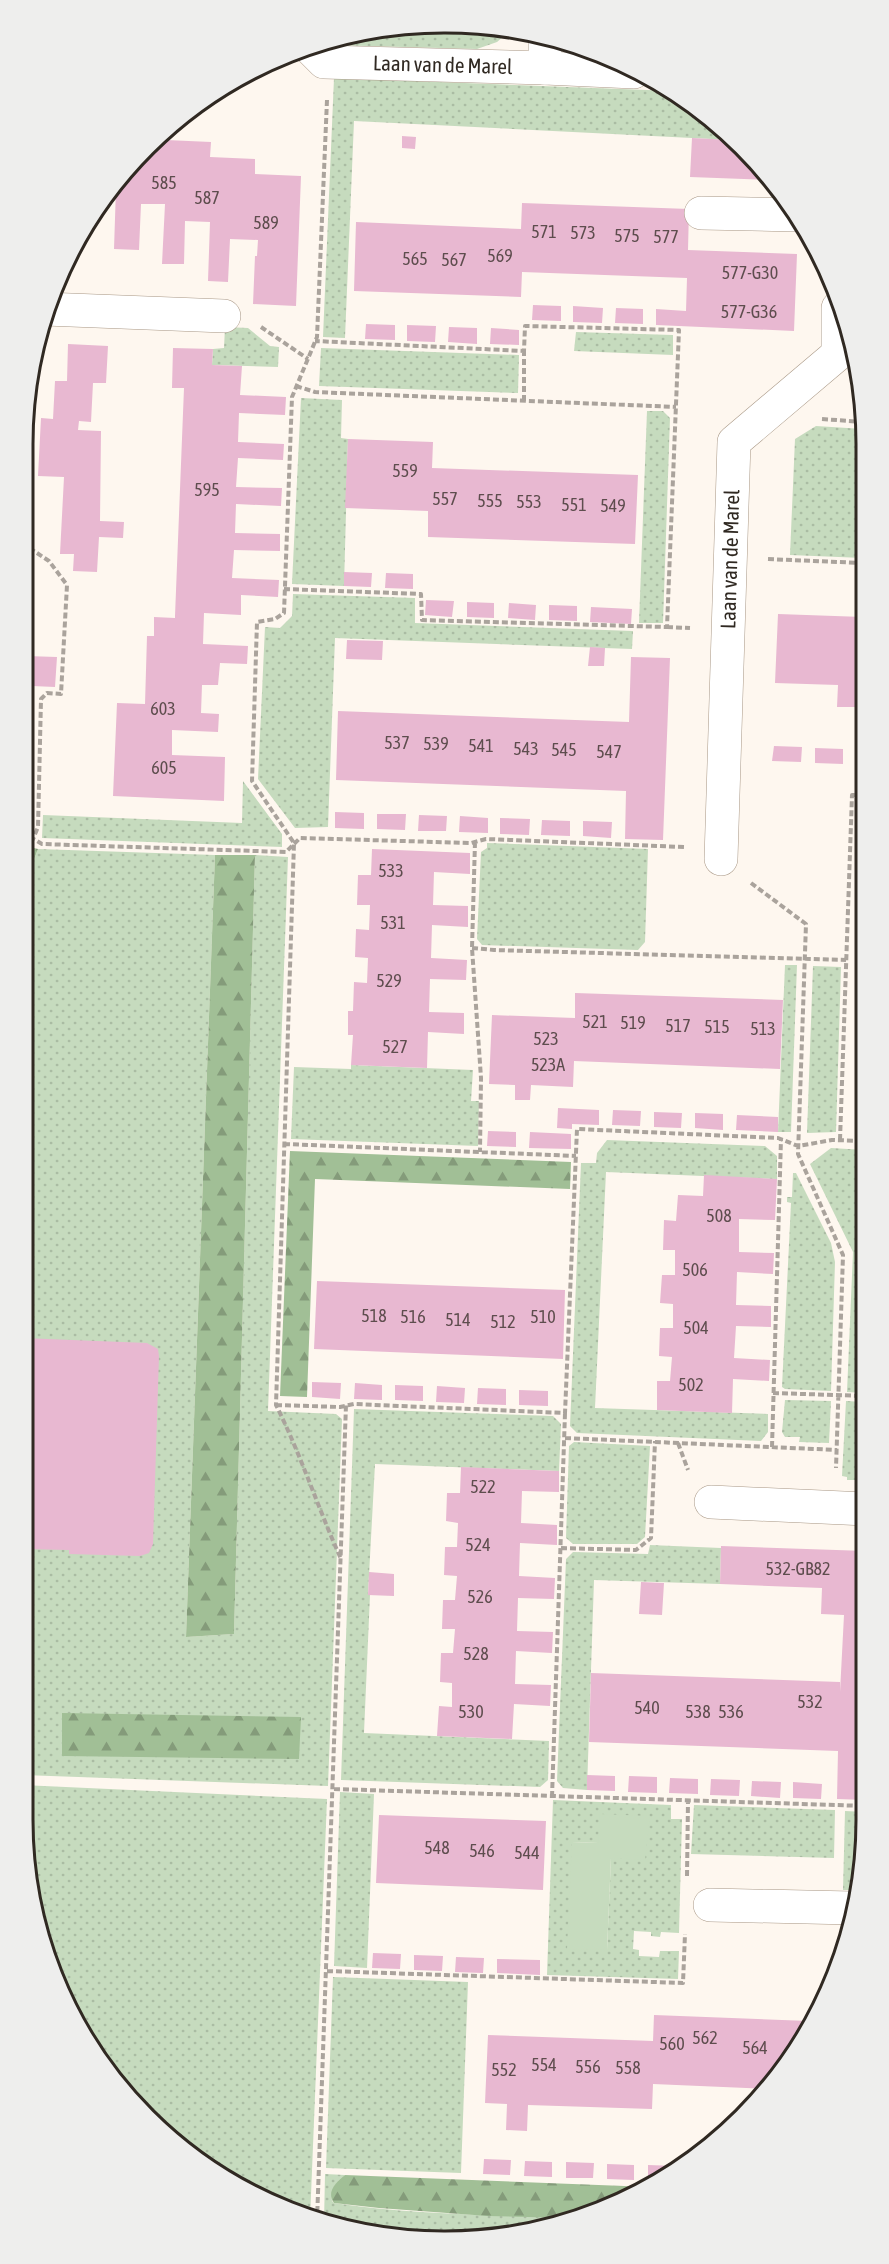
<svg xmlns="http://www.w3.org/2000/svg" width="889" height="2264" font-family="'Asap Condensed',sans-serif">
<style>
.grass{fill:url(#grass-dots);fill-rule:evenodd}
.forest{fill:url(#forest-firs)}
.green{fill:#c6dbbe}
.building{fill:#e8b8d1}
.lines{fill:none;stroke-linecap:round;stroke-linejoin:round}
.minor-casing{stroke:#a99886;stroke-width:34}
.path{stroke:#aaa39c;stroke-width:4;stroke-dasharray:6 3;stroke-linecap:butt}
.minor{stroke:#fff;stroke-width:33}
.labels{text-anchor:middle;stroke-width:5;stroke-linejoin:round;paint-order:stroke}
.number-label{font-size:18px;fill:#5e4d4e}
.street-label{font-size:21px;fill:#302922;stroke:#fff}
.rim{fill:none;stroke:#302922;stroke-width:3}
</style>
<defs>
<pattern id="grass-dots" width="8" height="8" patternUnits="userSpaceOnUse" patternTransform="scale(1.5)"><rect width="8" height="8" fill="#c6dbbe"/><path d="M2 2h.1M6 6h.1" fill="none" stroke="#aabca3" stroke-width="1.8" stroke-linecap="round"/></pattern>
<pattern id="forest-firs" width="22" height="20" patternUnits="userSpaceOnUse" patternTransform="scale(1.5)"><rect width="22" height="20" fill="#a1bf96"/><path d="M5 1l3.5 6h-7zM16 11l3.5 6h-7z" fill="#849b7a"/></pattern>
</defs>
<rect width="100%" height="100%" fill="#fef7ef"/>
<path class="grass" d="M417,23L499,26L512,29L497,42L477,49L330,45V39L335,37Z
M334,78L674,91L732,140L354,121L345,338L323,337Z
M225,327L248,328L270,346L279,347L278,367L212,365L213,349L224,348Z
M576,332L673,335V355L574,351Z
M321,348L519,355L518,393L319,386Z
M301,398L342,400L341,438L348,439L344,586L292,584Z
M647,411H663L670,418L663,623H639Z
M816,426L863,429V558L790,555L795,439Z
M293,594L415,598V623L633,631L632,649L335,638L328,827L295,828L258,779L265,627L280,628L292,616Z
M243,781L282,834V847L42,838L43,815L242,823Z
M487,843L648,849L645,942L638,950L482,945L477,939L481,852L487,848Z
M38,849L215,855L186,1637L234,1634L255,855L288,857L268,1411L336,1414L342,1419L328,1786L23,1775V888Z
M785,965H797L791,1132H778Z
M813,966L841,967L836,1132L807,1133Z
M351,1065L473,1070L471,1101H479L478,1146L291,1139L294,1067L351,1069Z
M607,1140L765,1146L777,1156V1179L606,1172L595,1408L768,1414V1432L761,1441L577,1433L570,1426L581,1163H596L597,1153Z
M831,1148L865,1150V1393L847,1392L853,1252L810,1164Z
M793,1173H796L831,1243L835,1262L831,1391L785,1389L782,1387L791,1203L787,1202V1197H792Z
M785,1400L831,1401L829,1443L799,1442L800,1437H785L782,1432Z
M846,1401L865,1402L866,1480H847V1477L842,1476Z
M354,1409L553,1416L561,1424L559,1471L375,1464L368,1594L370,1595L364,1733L549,1741L548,1780L540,1787L341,1780Z
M574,1442L650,1446L645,1537L637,1544H573L566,1538L569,1446Z
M650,1545L721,1548L720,1584L594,1580L587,1790L563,1788L557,1781L566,1559L573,1552L648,1554Z
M22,1785L327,1799L310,2220L234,2185L127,2097L79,2030L45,1955L23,1820Z
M340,1792L374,1794L367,1968L334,1966Z
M553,1800L671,1805V1819H682L679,1933L661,1932L660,1937L651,1936V1932L634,1931L633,1949L639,1950V1956L659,1957L660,1951H679L678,1979L547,1975ZM572,1842L598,1843L611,1858L607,1950Z
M694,1805L835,1810L834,1858L691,1854Z
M845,1811L866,1812L855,1890H843Z
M333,1977L468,1982L461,2173L326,2168Z
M325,2174L345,2175C335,2183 331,2189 332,2201L334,2203C411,2215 490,2214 567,2218L527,2233L389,2238L324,2223Z"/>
<path class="forest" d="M23,780L33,781L31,827H23Z
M23,838L34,848L38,849L23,888Z
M215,855H255L234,1634L186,1637Z
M290,1151L571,1162L570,1189L315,1179L307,1397L280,1396Z
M62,1713L301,1717L299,1759L62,1756Z
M345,2175L650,2187L567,2218L488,2216L379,2208L334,2203C326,2192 336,2182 345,2175Z"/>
<path class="green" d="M600,1814L650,1816L645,1860L611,1858L607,1950L567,1949L572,1842L598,1843Z"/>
<path class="building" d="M167,129L166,140L211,142L210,157L255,159V174L301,176L296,306L253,304L255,256H257L258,240L230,239L228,282L208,281L210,222L185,221L184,264H162L165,204H141L139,250L114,249L116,188H112L127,167Z
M402,136L416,137L415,149L402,148Z
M692,138L732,140L762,167L771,180L690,177Z
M522,203L689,209L688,250L797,254L794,331L656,325V309L686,311L687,278L522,272L521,297L354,291L356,222L521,229Z
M94,212L93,231L81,230L94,213Z
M533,305L561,306V321L532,320Z
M573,306L603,308L602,323L573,322Z
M616,308L643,309V324L615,323Z
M366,324L395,325V340L365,339Z
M407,325L436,326L435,342L407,341Z
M449,327L477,328V344L448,342Z
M491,328L519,330V345L490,344Z
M68,344L108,346L106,383H93L91,422L79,421L78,430L101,431L100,521L124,522L123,538L99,537L97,572L73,571L74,554H60L64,477L38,476L41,418L53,419L55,381H67Z
M173,348L213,349L212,365L242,366L240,395L286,397L285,415L239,413L238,442L284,444L283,460L238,458L236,487L282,488L281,506L236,504L235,533L280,534V551L234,550L232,578L279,580L278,597L241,595V615L204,613L203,644L248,646L247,664L220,663L218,685H202L201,713L219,714L218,732L172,730V755L225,757L224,801L113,796L117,703L145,704L147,636H154V617L175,618V616L184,388H172Z
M348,439L433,442L432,468L638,475L635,544L428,537V511L345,508Z
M344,572L372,573L371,587L344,586Z
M386,573L413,574V589L385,588Z
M426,600L454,601L452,617L425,615Z
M467,602L494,603V618L467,617Z
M509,603L536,605L535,620L508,618Z
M549,605L577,606V621L549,620Z
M591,607L632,609L631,624L590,622Z
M22,610H28L26,656L57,657L55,687L32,686L31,713H22Z
M778,614L863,617L864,687L858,686V707H837L838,685L775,683Z
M347,640L383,641L382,660L346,659Z
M590,647L605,648L604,666H588Z
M631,657L670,658L663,840L625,839L626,791L336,780L338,711L629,722Z
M774,746L802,747L801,762L772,761Z
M815,748L843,749V764L815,763Z
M857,750H864V764H856Z
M335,812L364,813V829L335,828Z
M377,814H406L405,830L377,829Z
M419,815L447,816L446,831H418Z
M460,816L488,818V833L459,832Z
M500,818L530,819L529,835L500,834Z
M542,820L570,821V836L541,835Z
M583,821L612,822L611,838L583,836Z
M372,849L470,853V874L434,872L433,905L468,906V927L432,925L431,958L467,960L466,980L430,979L429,1012L464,1013V1034L428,1032L427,1068L351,1065L353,1035H348V1011H353L354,982L367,983L368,958L355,957L356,929L369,930L370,905H357L358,875H371Z
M575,993L783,1000L780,1069L574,1061L573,1087L531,1085L530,1100H515V1085L489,1084L492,1015L575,1018Z
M558,1108L599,1110V1125L572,1124V1129L557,1128Z
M613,1110L641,1111L640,1126L612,1125Z
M654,1112L682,1113L681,1128L654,1127Z
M695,1113L723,1114V1130L695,1128Z
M737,1115L778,1117V1132L736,1130Z
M488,1131L516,1132V1147L487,1146Z
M530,1132L571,1134V1149L529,1148Z
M704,1175L777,1179L775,1220L739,1219V1252L774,1253L773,1274L737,1272L736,1305L771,1306V1327L736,1326L734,1358L770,1360L769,1381L733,1379L732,1413L657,1410V1381H670L672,1357L659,1356L660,1328H673V1304L660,1303L662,1275H675V1250H663L664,1220L676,1221L678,1195L703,1196Z
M317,1281L565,1290L563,1359L314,1349Z
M22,1338L147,1343L158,1349L159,1356L153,1544L149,1553L140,1556L69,1554V1550L22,1549Z
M312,1382L341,1383L340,1399L312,1397Z
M355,1383L382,1385V1400L354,1399Z
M395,1385L423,1386V1401L395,1400Z
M437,1386L465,1388L464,1403L436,1402Z
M478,1388L506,1389V1405L477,1404Z
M519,1390L548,1391V1406L519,1405Z
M461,1467L559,1471V1492L522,1491L521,1523L557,1525V1545L520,1543L519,1576L555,1578L554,1599L518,1598L517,1631L553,1632L552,1653L516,1651L515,1684L551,1685L550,1706L514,1704L512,1739L437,1736L439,1706L452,1707V1683L440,1682L441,1653H453L455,1629H442L443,1600H455L457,1576L444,1575L445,1547H457L458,1523L446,1521L447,1493H460Z
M721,1546L866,1551V1800L837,1799L838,1751L589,1742L591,1673L840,1682V1692L844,1615L821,1614L822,1588L720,1584Z
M369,1572L394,1574V1596L368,1595Z
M641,1582L664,1583L662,1615L639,1614Z
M587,1775L615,1776V1791L587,1790Z
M629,1776L657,1777V1793L628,1792Z
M670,1778L698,1779V1794L669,1793Z
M711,1779L740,1780L739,1796L710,1795Z
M752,1781L781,1782L780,1798L751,1796Z
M793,1782L822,1784L821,1799L793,1798Z
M379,1815L546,1821L543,1890L376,1883Z
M373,1953L401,1954L400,1969L372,1968Z
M414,1955L443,1956L442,1971L414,1970Z
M456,1957L484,1958L483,1973L455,1972Z
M497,1959L540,1960V1975L497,1973Z
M654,2015L809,2021L779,2077L768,2089L653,2084L652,2109L528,2105L527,2131L506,2130L507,2104L485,2103L488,2035L653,2041Z
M484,2159L511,2160L510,2175L483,2174Z
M525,2161L552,2162V2177L524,2176Z
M566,2162L594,2163L593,2178H566Z
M607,2164L634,2165V2180L607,2179Z
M648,2165L676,2166V2170L661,2181H648Z"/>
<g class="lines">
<g class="minor-casing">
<g id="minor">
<path d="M545,37V68L634,72"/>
<path id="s1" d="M309,47L324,62L545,68"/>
<path d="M701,213L795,215"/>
<path d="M45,309L224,316"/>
<path id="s2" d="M721,859L734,442L838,354V308"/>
<path d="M711,1502L866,1509"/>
<path d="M710,1905L852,1908"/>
</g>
</g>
<path class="path" d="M327,100L317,337L292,397L284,613L275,619L257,622L252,781L294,843L276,1405C301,1455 318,1508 341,1559
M261,327L308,359
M296,386L315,392L676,407
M524,401V351
M822,419L863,422
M22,543L49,561L67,585L61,694L47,693L41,699L38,827L33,839
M768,559L863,563
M284,589L421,594L422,620L667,627L679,330L525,326L524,351L315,341
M667,627L690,628
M22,832L42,844L286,852L300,838L471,843L486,839L684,847
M475,842L472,948L481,1078L480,1152
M751,883L806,924L798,1154L843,1255L836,1468
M472,948L494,950L846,960
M840,1140L852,795H864
M284,1144L576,1156
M773,1393L865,1396
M276,1405L340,1407L354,1404L565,1413L577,1129L778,1138L798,1146L832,1140L865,1141
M565,1438L837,1450
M678,1443L688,1470
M772,1447L781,1139
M561,1548L636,1550L651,1538L655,1441
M334,1789L866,1806
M552,1797L565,1413
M687,1876L688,1801
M327,1971L683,1983L685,1934
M317,2221L346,1405"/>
<use href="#minor" class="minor"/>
</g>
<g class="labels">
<g class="number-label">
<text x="164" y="189">585</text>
<text x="207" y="204">587</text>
<text x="266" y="229">589</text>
<text x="544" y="238">571</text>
<text x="583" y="239">573</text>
<text x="627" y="242">575</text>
<text x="666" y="243">577</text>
<text x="500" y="262">569</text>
<text x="415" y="265">565</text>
<text x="454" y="266">567</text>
<text x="750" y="279">577-G30</text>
<text x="749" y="318">577-G36</text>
<text x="405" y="477">559</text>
<text x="207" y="496">595</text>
<text x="445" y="505">557</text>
<text x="490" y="507">555</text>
<text x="529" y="508">553</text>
<text x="574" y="511">551</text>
<text x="613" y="512">549</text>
<text x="163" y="715">603</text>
<text x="397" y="749">537</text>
<text x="436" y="750">539</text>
<text x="481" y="752">541</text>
<text x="526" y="755">543</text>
<text x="564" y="756">545</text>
<text x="609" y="758">547</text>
<text x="164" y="774">605</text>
<text x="391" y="877">533</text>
<text x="393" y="929">531</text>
<text x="389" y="987">529</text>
<text x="595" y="1028">521</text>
<text x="633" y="1029">519</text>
<text x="678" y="1032">517</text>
<text x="717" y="1033">515</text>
<text x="763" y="1035">513</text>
<text x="546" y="1045">523</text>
<text x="395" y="1053">527</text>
<text x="548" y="1071">523A</text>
<text x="719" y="1222">508</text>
<text x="695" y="1276">506</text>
<text x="374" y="1322">518</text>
<text x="413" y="1323">516</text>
<text x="543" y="1323">510</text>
<text x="458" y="1326">514</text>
<text x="503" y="1328">512</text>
<text x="696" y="1334">504</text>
<text x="691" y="1391">502</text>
<text x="483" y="1493">522</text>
<text x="478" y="1551">524</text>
<text x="798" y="1575">532-GB82</text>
<text x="480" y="1603">526</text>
<text x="476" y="1660">528</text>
<text x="810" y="1708">532</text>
<text x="647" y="1714">540</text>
<text x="471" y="1718">530</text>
<text x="698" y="1718">538</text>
<text x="731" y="1718">536</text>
<text x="437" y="1854">548</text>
<text x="482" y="1857">546</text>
<text x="527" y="1859">544</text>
<text x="705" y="2044">562</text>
<text x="672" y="2050">560</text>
<text x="755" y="2054">564</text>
<text x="544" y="2071">554</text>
<text x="588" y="2073">556</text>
<text x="628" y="2074">558</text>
<text x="504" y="2076">552</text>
</g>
<g class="street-label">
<text dy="7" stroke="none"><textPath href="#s1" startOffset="140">Laan van de Marel</textPath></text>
<text dy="7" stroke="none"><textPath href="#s2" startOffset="300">Laan van de Marel</textPath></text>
</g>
</g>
<path d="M0 0H889V2264H0ZM444 33H445A411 411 0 0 1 856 444V1820A411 411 0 0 1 445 2231H444A411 411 0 0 1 33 1820V444A411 411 0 0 1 444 33Z" fill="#eeeeed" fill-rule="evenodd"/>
<path class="rim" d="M444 33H445A411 411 0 0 1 856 444V1820A411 411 0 0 1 445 2231H444A411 411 0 0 1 33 1820V444A411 411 0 0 1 444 33Z"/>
</svg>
